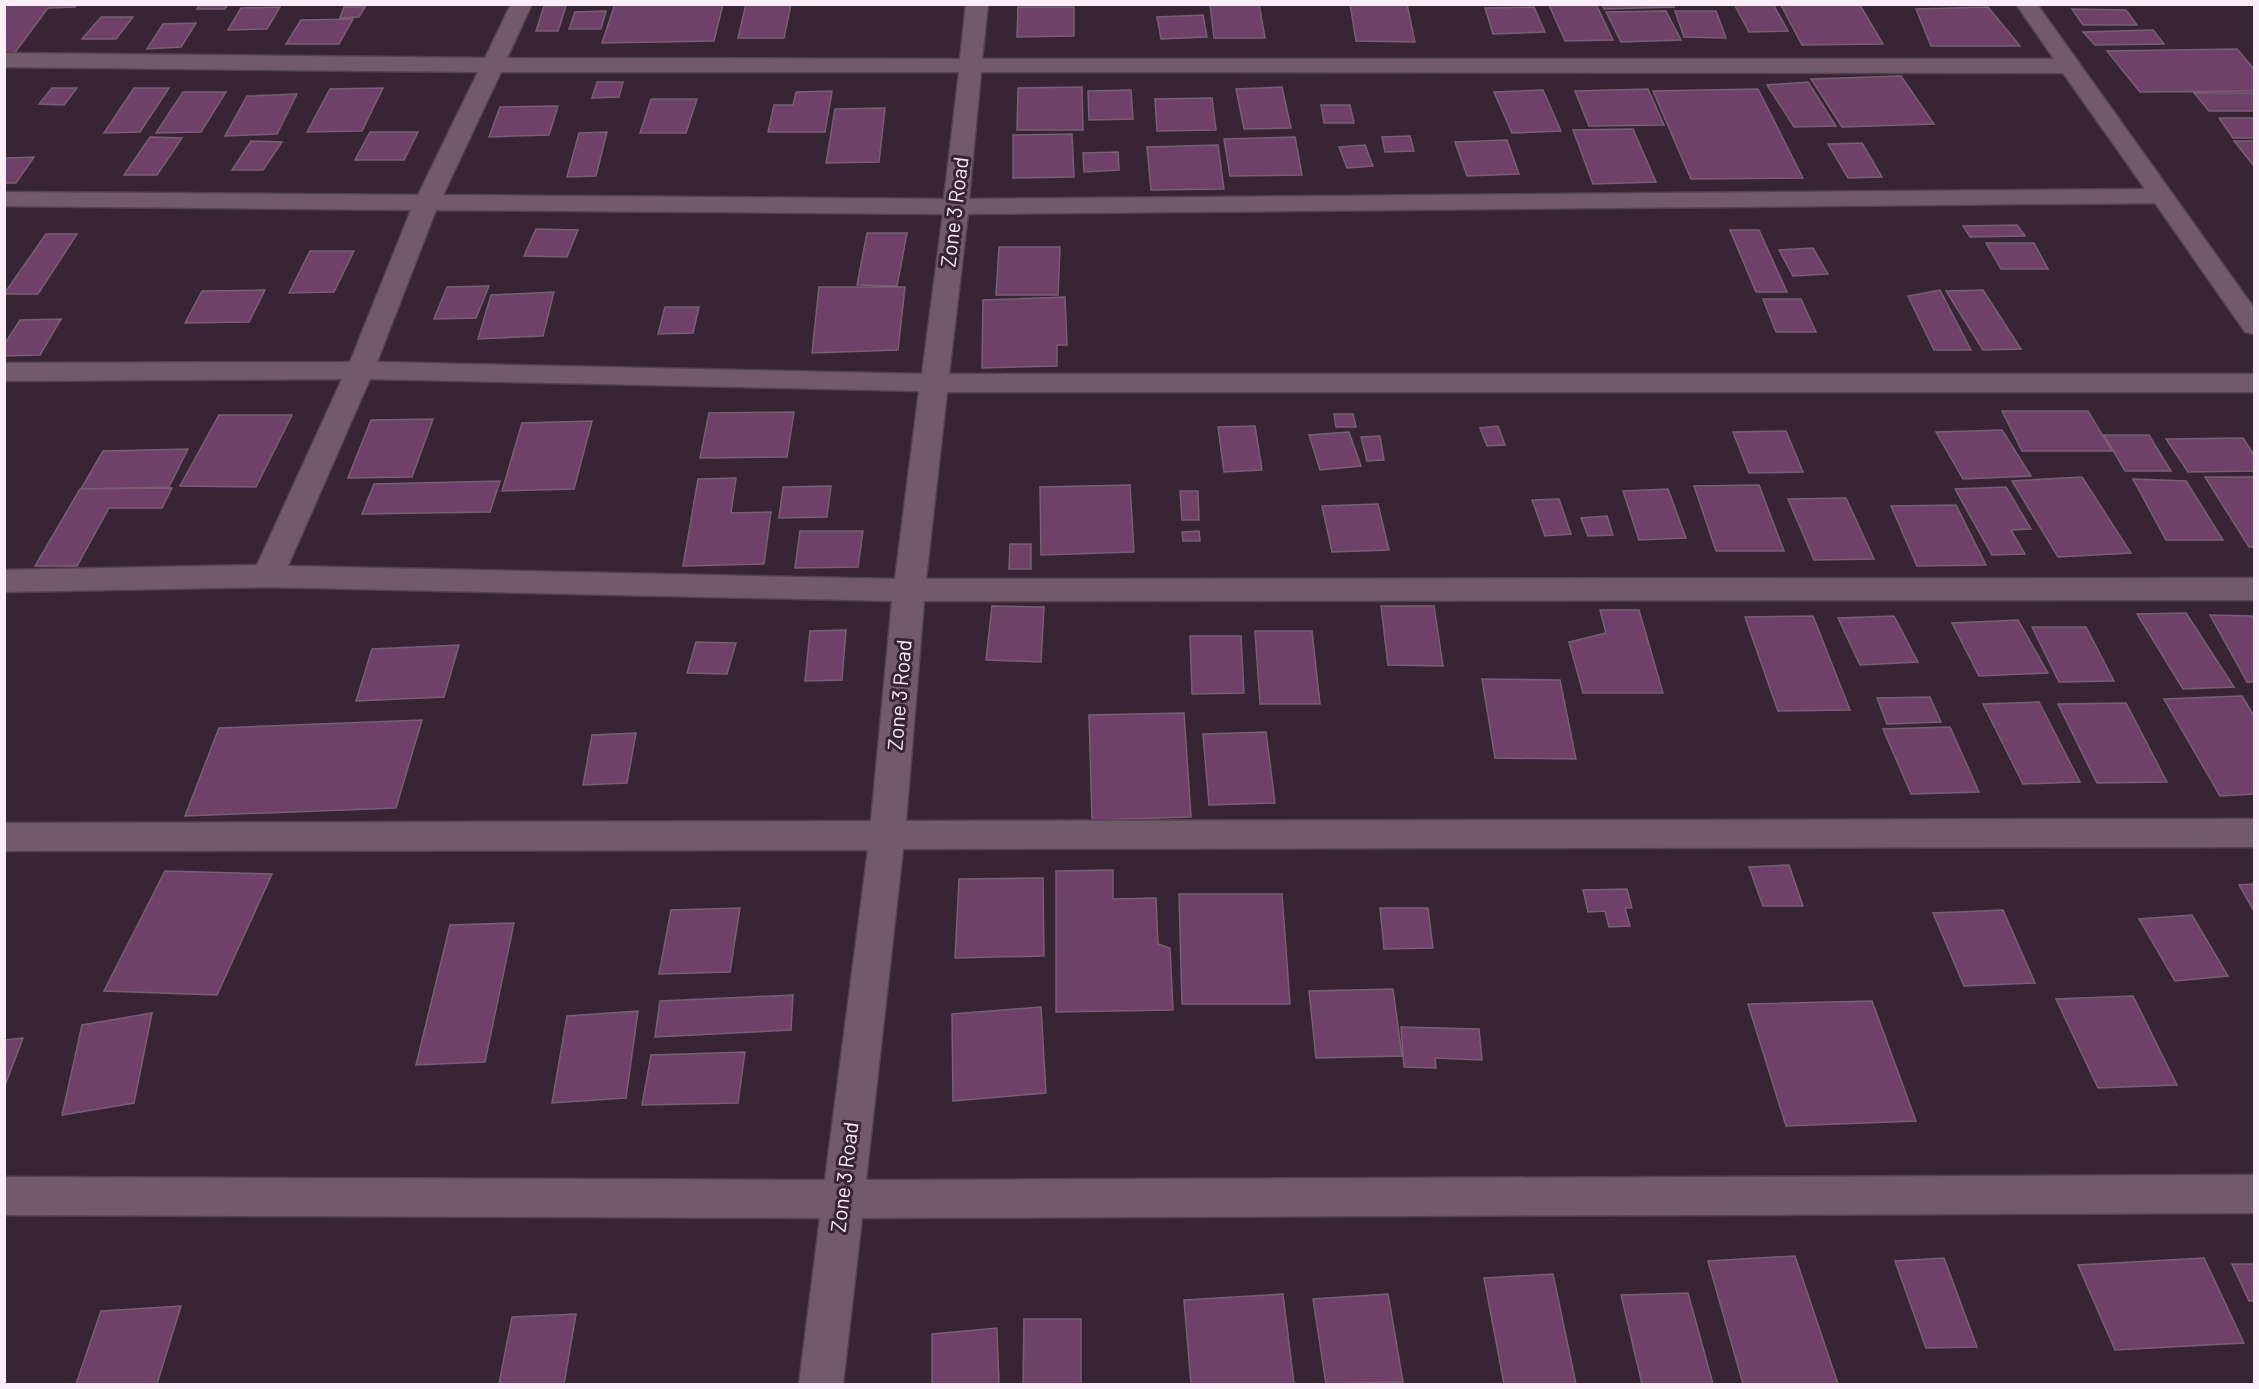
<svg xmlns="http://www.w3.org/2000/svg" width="2259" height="1389" font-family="Barlow,sans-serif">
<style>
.building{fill:#6f4068;stroke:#776073;stroke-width:1.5}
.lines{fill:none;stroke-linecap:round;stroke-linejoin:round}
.minor-casing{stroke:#534350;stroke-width:3}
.minor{fill:#705a6c;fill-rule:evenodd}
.labels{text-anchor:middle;stroke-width:6;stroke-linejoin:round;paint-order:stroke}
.street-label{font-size:21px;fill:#fbeef8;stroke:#372434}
</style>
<rect width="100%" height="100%" fill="#372434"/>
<path class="building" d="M4,4H78L75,7L48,8L13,55H4Z
M200,4H228L225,9H197Z
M615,4H723L714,41L602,43Z
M746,4H791L784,38H738Z
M1210,4H1259L1265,38H1214Z
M1350,4H1407L1415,42L1356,41Z
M1596,4L1613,40L1565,41L1549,5Z
M1602,4H1672L1674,7L1604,9Z
M1734,4H1773L1788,31L1749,32Z
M1781,5H1860L1883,44L1802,45Z
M544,6H566L558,31H536Z
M280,7L267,29L228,30L241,8Z
M344,7H365L359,17L340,18Z
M1018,7H1074V36L1017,37Z
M1534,7L1545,32L1493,34L1485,8Z
M1988,7L2020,46H1931L1916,9Z
M2072,9L2126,10L2137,25H2083Z
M606,11L601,29H569L575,12Z
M1666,11L1681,40L1621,42L1606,12Z
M1675,11H1716L1726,38L1684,37Z
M1203,15L1207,37L1161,39L1157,17Z
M101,17H133L116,39H82Z
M353,19L339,44H286L301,20Z
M196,23L181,47L147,49L163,24Z
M2153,30L2164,44L2095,45L2083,32Z
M2237,49L2254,69V91L2140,92L2107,51Z
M1901,76L1934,124L1842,127L1811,79Z
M597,82H623L619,97L592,98Z
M1808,82L1836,126L1794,127L1767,85Z
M1082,87L1083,130H1017L1018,88Z
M1282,87L1291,128L1244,129L1236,89Z
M52,88H77L64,105L39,104Z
M134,88H169L140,132L104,133Z
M383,88L362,131L307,132L330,89Z
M1648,89L1664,125L1589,126L1575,91Z
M1758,89L1803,178L1691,179L1653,91Z
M1131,90L1133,119L1089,120L1088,91Z
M1543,90L1561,131L1512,133L1494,92Z
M832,91L825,132H768L774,105H793L796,92Z
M183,92H226L201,132L156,133Z
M2194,93H2254V111H2209Z
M297,94L277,134L225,136L247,96Z
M1212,98L1216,130L1157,131L1155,99Z
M651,99H697L686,133H640Z
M1321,105H1350L1354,123H1324Z
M558,106L549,135L489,137L500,107Z
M885,108L879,162L826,163L835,109Z
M2219,118H2254V138H2233Z
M1633,129L1656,182L1593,184L1573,130Z
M370,132H418L404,160H355Z
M607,132L596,176L567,177L579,133Z
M1072,134L1074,177L1013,178V135Z
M1410,136L1414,151L1385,152L1382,137Z
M150,137L182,138L157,175H124Z
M1295,137L1302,175L1230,176L1224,139Z
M1507,140L1519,174L1467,176L1455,142Z
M251,141L282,142L263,170H232Z
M2234,141H2254V166Z
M1862,143L1882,177L1848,178L1828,144Z
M1218,145L1224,189L1151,190L1147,147Z
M1365,145L1373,166L1347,168L1339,147Z
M1118,152L1119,170L1084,172L1083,153Z
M34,157L16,183H4V161L7,158Z
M2017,225L2025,236L1970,237L1963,226Z
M536,229L578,230L567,257L524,256Z
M1730,230H1759L1787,292H1756Z
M867,233H907L897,286L857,285Z
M46,234H77L38,294H4Z
M1986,243H2034L2048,269H2001Z
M999,247H1060L1058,295H996Z
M1813,248L1828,274L1793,276L1779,250Z
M310,251H354L334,292L289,293Z
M489,286L476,318L434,319L447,287Z
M819,287H905L898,350L812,353Z
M265,290L249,322L185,323L202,291Z
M1940,290L1971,350H1934L1908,296Z
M1983,290L2021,349L1983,350L1946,291Z
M554,292L543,336L478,339L491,295Z
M1065,297L1067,345H1057V366L982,368L983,300Z
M1763,299H1801L1816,332H1776Z
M665,307H699L693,333L658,334Z
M61,319L40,355L4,356V345L20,320Z
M2002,411H2088L2112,451H2022Z
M794,412L787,457L700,458L709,413Z
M1334,414H1353L1356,427H1336Z
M219,415H292L256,487L180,486Z
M433,419L412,477L348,478L371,420Z
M592,421L574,489L502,491L522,423Z
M1255,426L1262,470L1224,472L1218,427Z
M1498,426L1505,445L1487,446L1480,428Z
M2002,430L2031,476L1963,479L1936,432Z
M1786,431L1803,472L1749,473L1733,432Z
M1349,432L1361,466L1320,470L1309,435Z
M2104,435H2149L2171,471H2125Z
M1380,436L1384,460L1367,461L1361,437Z
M2243,438L2254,455V471L2188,472L2166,439Z
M188,449L169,487L81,489L103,451Z
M2082,477L2131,553L2058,557L2012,481Z
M2205,477H2254V547H2249Z
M736,478L731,513L771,512L764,564L683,566L698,479Z
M2133,479L2186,481L2223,540H2166Z
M500,481L490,512L362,514L374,484Z
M1130,485L1134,552L1041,555L1040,487Z
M1759,485L1784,551H1716L1694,486Z
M831,486L827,517L779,518L783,487Z
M2006,487L2031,529L2011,530L2025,554L1992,555L1955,489Z
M172,488L162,508H109L77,566H35L80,489Z
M1668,489L1686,538L1639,540L1623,491Z
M1180,491H1198L1199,520H1182Z
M1846,498L1874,559L1814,560L1788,499Z
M1559,499L1571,534L1545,536L1532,500Z
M1378,504L1389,550L1332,552L1322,506Z
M1956,505L1986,565L1917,566L1891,506Z
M1607,516L1613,535L1588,536L1581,518Z
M800,531H863L858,567L795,568Z
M1199,531L1200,541H1183L1182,532Z
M1010,544H1031V569H1009Z
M992,606L1044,607L1041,662L986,660Z
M1381,606H1434L1443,666L1388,665Z
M1600,610H1639L1663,693H1583L1569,642L1606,633Z
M2186,613L2234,687L2183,689L2137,614Z
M2210,615L2252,616L2254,621V682H2247Z
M1813,616L1850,710L1778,711L1745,617Z
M1894,616L1918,662L1860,665L1838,618Z
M2018,620L2048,673L1979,676L1952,623Z
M2032,627H2086L2114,681L2059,682Z
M846,630L842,680L805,681L810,631Z
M1255,631H1312L1320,704H1260Z
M1190,636H1241L1244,693L1192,694Z
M696,642L736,643L727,674L687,673Z
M459,645L444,697L356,701L372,649Z
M1482,679L1560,680L1576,759L1495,758Z
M2242,696L2254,716V794L2220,796L2164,699Z
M1930,697L1941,722L1887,724L1877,698Z
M2039,702L2080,782L2023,784L1983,704Z
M2126,703L2167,782L2097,783L2058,704Z
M1184,713L1191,817L1092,820L1089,715Z
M422,720L396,808L185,816L219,728Z
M1950,727L1979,792L1911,794L1883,729Z
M1266,732L1275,803L1209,805L1203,734Z
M636,733L627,783L583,785L592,735Z
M1789,865L1803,906H1763L1749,867Z
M1113,870V899L1156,898L1158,944L1170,948L1173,1010L1056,1012V871Z
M165,871L272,874L217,995L104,991Z
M1043,878L1044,956L955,958L959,879Z
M2254,884V911L2239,885Z
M1627,889L1632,908H1625L1630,926L1609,927L1605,911L1588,912L1583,890Z
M1179,894H1282L1290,1004H1182Z
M740,908L730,972L659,974L671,910Z
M1380,908H1428L1433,948L1384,949Z
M2003,910L2035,983L1964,986L1933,913Z
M2192,915L2228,976L2175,981L2139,919Z
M514,923L485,1062L416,1065L450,925Z
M1393,989L1402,1056L1316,1058L1309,991Z
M793,995L791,1030L655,1037L660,1001Z
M2133,996L2177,1085L2098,1088L2056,999Z
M1872,1001L1916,1121L1786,1126L1748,1004Z
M1041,1007L1046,1093L953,1101L952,1014Z
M638,1011L626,1098L552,1103L567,1016Z
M152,1013L134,1103L62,1115L82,1025Z
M1401,1027L1479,1029L1482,1060L1435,1058L1436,1068L1404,1067Z
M23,1038L4,1088V1040Z
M745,1052L738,1103L642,1105L651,1055Z
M1795,1256L1838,1384H1743L1708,1261Z
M1944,1258L1977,1347L1926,1348L1895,1261Z
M2204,1258L2244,1343L2115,1350L2078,1265Z
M2232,1264H2254V1301H2249Z
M1553,1274L1576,1384H1504L1484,1278Z
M1688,1293L1713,1384H1642L1621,1295Z
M1283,1294L1294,1384H1191L1184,1300Z
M1388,1294L1403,1382L1326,1384L1313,1299Z
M181,1306L157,1384H76L101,1311Z
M576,1314L564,1384H499L512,1317Z
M1024,1319H1081V1384H1023Z
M997,1328L999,1384H932V1334Z"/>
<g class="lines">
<g class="minor-casing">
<path id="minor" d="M511,4H532L507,58L960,59L966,4H988L982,59H2054L2016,4H2037L2254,308V334L2245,332L2155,203L968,214L949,374H2254V392H947L926,579L2254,578V600L924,601L906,821L2254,819V847L903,849L866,1180L2254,1175V1213L862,1218L843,1384H799L820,1218L4,1215V1177L825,1180L868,850L4,851V823L871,821L892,601L268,587L4,592V570L257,565L342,379L4,381V363L350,362L411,210L4,206V192L418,195L478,72L4,67V53L485,58ZM501,72H959L944,199L443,195ZM981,72L2063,73L2145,189L969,199ZM436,210L943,214L922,374L377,362ZM370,379L919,391L895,579L288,566Z"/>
</g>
<use href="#minor" class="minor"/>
</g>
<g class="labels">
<g class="street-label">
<text transform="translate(955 212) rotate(-83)" y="7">Zone 3 Road</text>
<text transform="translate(900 695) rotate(-85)" y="7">Zone 3 Road</text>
<text transform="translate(845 1177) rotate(-83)" y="7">Zone 3 Road</text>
</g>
</g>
<rect width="2259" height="1389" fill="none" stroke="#fbeef8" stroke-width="12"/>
</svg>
